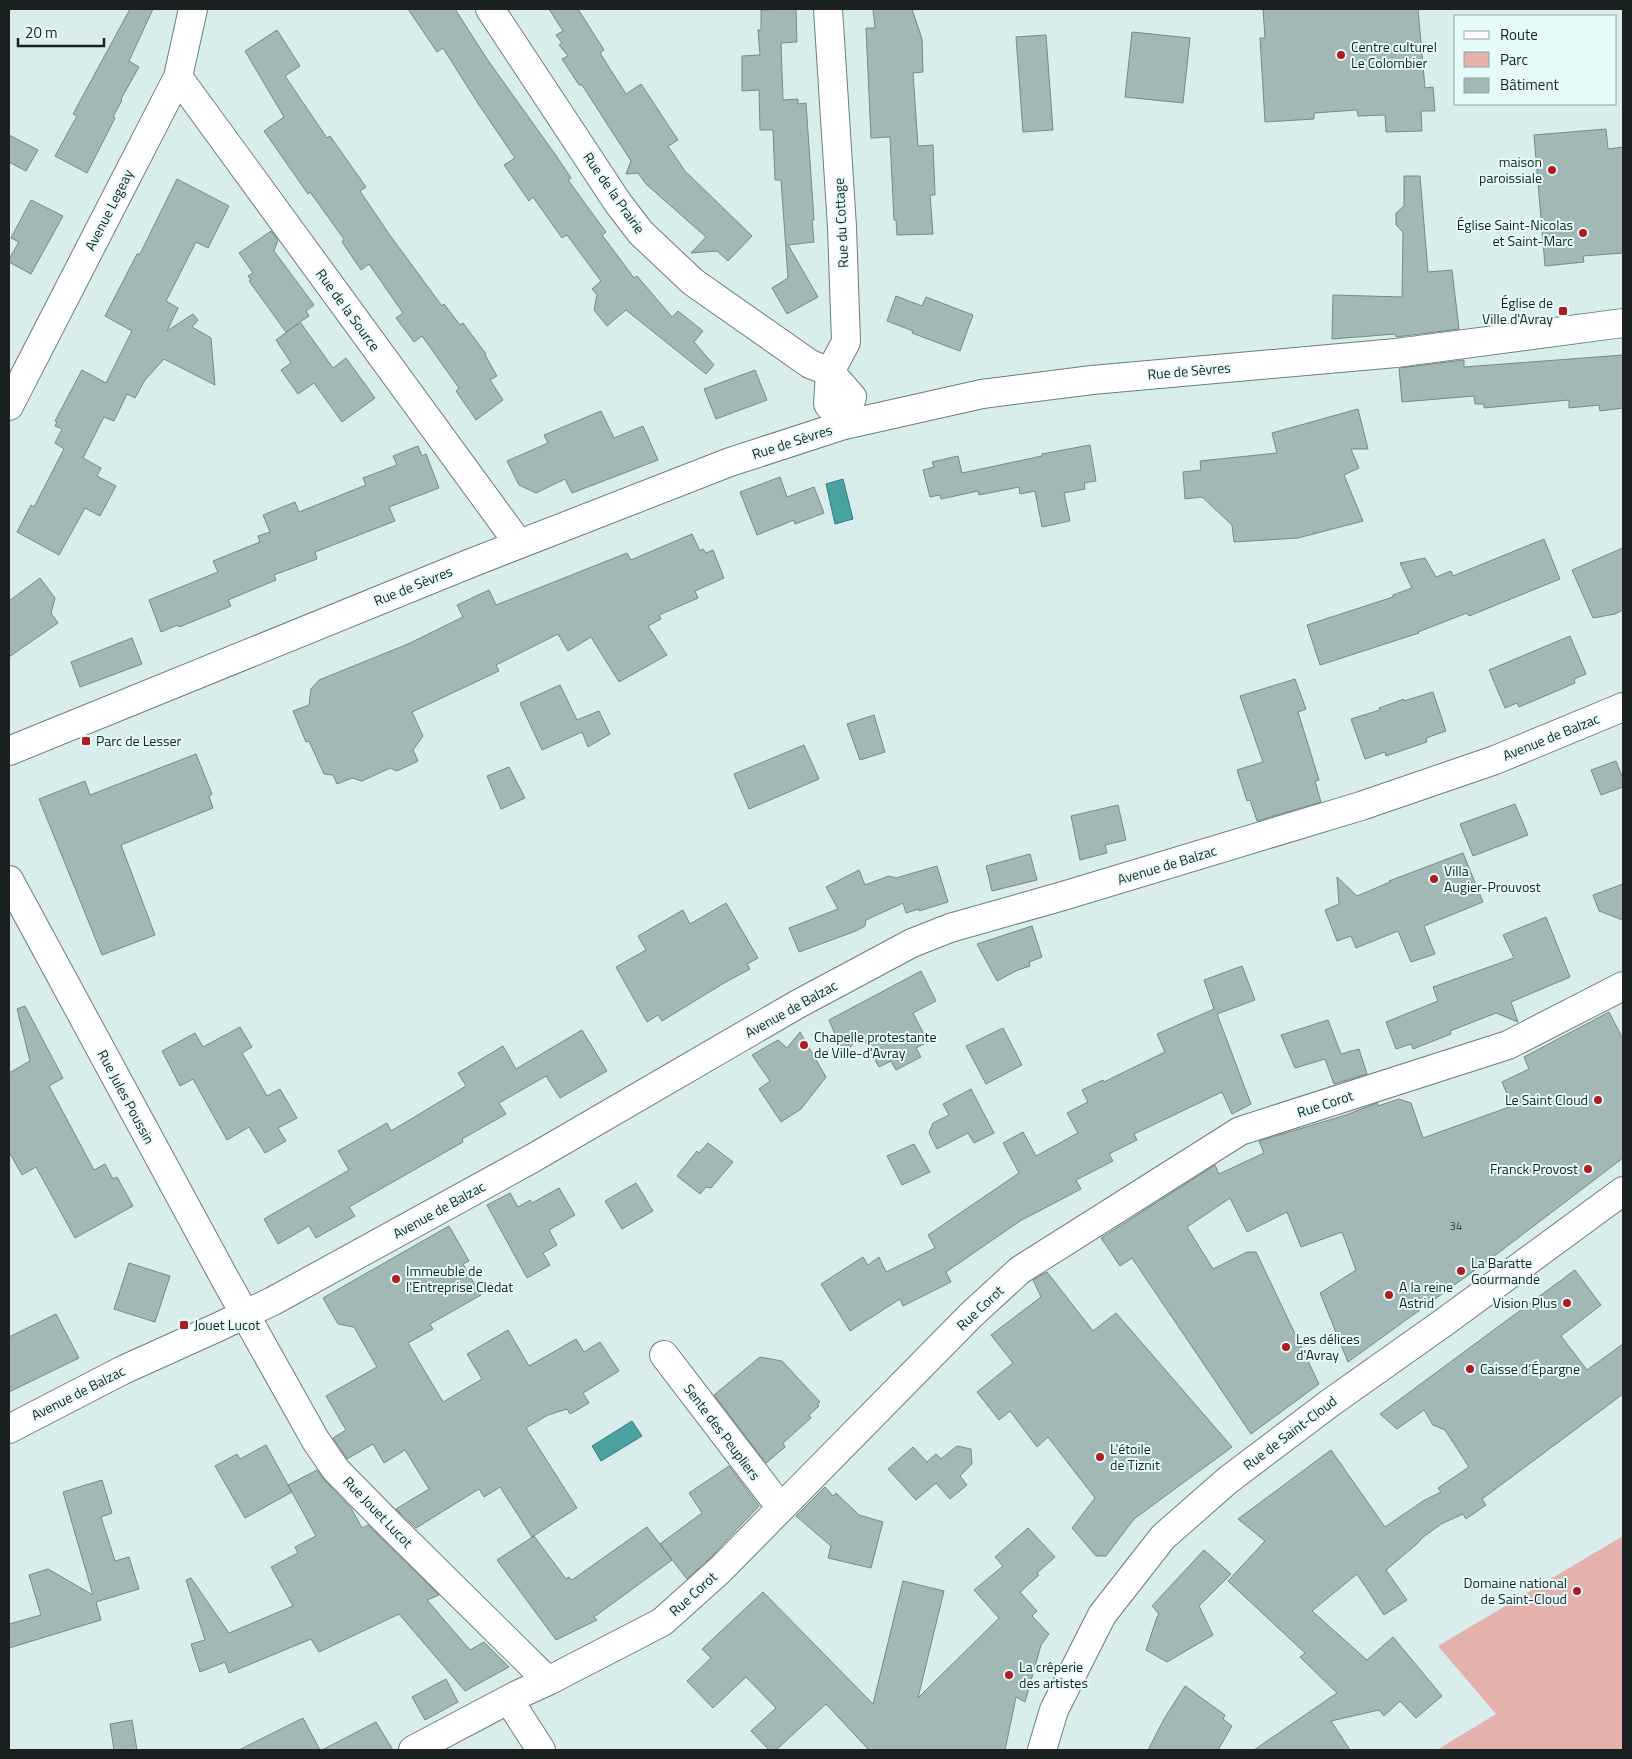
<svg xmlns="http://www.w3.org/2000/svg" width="1632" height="1759" font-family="'Titillium Web',sans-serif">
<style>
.green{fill:#e4b1ac}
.water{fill:#49a2a0;stroke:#3b7b7a}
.building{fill:#a2b7b6;stroke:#768988}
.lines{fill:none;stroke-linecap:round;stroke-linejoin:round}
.minor-casing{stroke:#6a7e7d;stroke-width:30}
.major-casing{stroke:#6a7e7d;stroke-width:30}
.minor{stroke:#fff;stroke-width:28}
.major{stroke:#fff;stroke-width:28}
.poi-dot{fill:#ae1b21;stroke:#e5fbfa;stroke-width:2}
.labels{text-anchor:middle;stroke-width:4;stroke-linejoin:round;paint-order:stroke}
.number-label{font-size:11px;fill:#3b4646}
.poi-label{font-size:14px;fill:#192120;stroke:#e5fbfa;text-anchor:start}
.street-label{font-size:14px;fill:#192120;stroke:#e5fbfa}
</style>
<rect width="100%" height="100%" fill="#d8edec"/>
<path class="green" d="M1623,1536V1750H1437L1496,1714L1438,1646Z"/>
<path class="water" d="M843,479L853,519L835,524L826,484Z
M632,1421L642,1436L601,1461L592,1446Z"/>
<path class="building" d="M130,9H153L129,61L139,67L121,99L122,100L113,117L115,118L87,173L55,156L77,116L73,114Z
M408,9H455L487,59L557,157L571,178L568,180L606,232L602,235L634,278L637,276L672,317L678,311L703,331L694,342L714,365L706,374L626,310L607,326L594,310L597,295L592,289L601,281L567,235L562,238L533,197L529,201L504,165L515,158L479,105L443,48L437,52Z
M549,9H578L604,50L600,53L626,94L641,84L678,140L668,146L685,171L752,236L728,261L717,251L691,253L706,237L646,184L638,173L626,174L631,161L582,85H579L562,59L568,56L559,45L562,43L556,35L563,31Z
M796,9L797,42L781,43L783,100L798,99V104L806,103L814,220H812L814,242L788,245L818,297L787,314L772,288L788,278L781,180H775L773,130H760L759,90L742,91V56L760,55L758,30H761V10Z
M873,9H912L922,39L923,72L913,73L918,146L933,145L935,195H930L933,234L897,235L896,220H894L890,137L871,138L866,28H875Z
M1263,9H1418L1425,88L1433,87L1435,111H1421L1422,131L1386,132L1385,115L1358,116L1357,110L1314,113V119L1265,122L1260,38H1265Z
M277,30L300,66L285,76L327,138L330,136L366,187L360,191L389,234L442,306L444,304L460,325L463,323L486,354L485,355L497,376L490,380L503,400L476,420L456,391L459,388L422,336L414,342L396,318L403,313L369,264L361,270L342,242L344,239L310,192L308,194L264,131L284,117L245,51Z
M1132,32L1190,38L1183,103L1125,97Z
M1046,35L1053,130L1023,132L1016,37Z
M1606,129L1608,149L1623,147V253L1583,256L1584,262L1545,266L1534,135Z
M9,135L38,150L26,171L9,162Z
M1404,176H1420L1428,272L1452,270L1459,329L1396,337L1395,334L1332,339L1333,295L1402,297L1403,232L1396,225V213L1404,206Z
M177,179L229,206L208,248L196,242L166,301L178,308L167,331L193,314L198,320L192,327L211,338L215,385L164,359L145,380L135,398L127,394L114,421L104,417L83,458L101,468L97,476L116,486L100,516L85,508L59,555L17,532L31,505L34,507L64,449L55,443L62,429L55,426L57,422L55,421L82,370L106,383L132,331L105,316L137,254H140Z
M31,200L63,216L31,274L9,262V259L19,242L11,238Z
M271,231L278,240L274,251L314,305L306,311L309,316L300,322L333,368L346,358L375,398L342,422L314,383L298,394L281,370L291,363L276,340L299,323L286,332L249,281L251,280L248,276L253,273L239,253Z
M896,296L922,306L926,297L973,315L960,351L912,333L913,331L887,321Z
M1623,355V408L1600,411L1599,405L1569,408V400L1484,408V404H1475L1474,396L1402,402L1399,368L1464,360V367Z
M755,370L767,400L716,419L704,389Z
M1358,409L1368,449H1351L1359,468L1344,475L1363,521L1298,538L1234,542L1232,525L1202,497L1185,499L1183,472L1201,470L1200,461L1277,453L1272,433Z
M601,411L614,438L643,426L658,460L572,493L565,479L536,493L519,485L507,461L548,443L544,435Z
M1090,445L1096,481L1084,483L1085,489L1064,493L1070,521L1042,527L1035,491L1020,494L1019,487L979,495L978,491L941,499L940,495L930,497L923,470L934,467L932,462L958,456L962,473L1042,456V454Z
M418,446L422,456L426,454L439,488L389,507L395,521L315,552L317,559L274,575L276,580L228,600L231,606L179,627L178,625L161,632L149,600L218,572L213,561L260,542L258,536L270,532L263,515L295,502L299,512L366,485L363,478L397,465L393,456Z
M780,477L787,497L814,487L824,513L795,524L794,520L757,535L740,492Z
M692,534L700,551L703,549L706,553L713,550L724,578L695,591L698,598L659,615L661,619L648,626L667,655L619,682L591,637L568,651L558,634L496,665L499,671L412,712L423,736L413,750L418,761L397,771L390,768L362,781L352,778L337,784L333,775L324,774L309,741L306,742L293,711L309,705L311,689L319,680L408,644L463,617L457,605L489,590L496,605L627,553L631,560Z
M1544,539L1560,579L1469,616L1467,613L1418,632L1419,633L1320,665L1307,625L1393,597V595L1412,588L1400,563L1425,558L1436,577L1451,571L1453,576Z
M1623,548V610L1615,614L1593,618L1572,570Z
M40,578L55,598L51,613L58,623L9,657V601Z
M1570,636L1586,674L1574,679L1575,683L1559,690L1519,707L1517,703L1505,708L1489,670Z
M132,638L142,664L80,687L71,662Z
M1295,679L1306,709L1298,712L1319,780L1315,781L1321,802L1257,821L1250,800L1247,801L1237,770L1263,762L1240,696Z
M560,685L577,720L599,711L610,734L588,747L582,732L542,750L520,703Z
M1433,692L1446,731L1426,738L1427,742L1386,756L1385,752L1365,759L1351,719L1380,710L1379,708L1404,699V701Z
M874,715L885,752L860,760L847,724Z
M804,745L819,779L749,809L734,774Z
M196,754L212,794L209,796L213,808L121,845L155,935L102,955L39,799L85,781L90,795Z
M1616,761L1623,779V787L1601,795L1591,770Z
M509,767L525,798L501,809L487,776Z
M1515,804L1528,835L1473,856L1460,824Z
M1118,805L1126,840L1105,845L1107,853L1080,860L1071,816Z
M1463,853L1483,902L1424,926L1435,954L1411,962L1398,931L1356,948L1351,936L1337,941L1325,910L1339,904L1337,877L1357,896L1390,882L1389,881Z
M1030,854L1037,880L992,891L986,866Z
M937,866L948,902L919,911V909L906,913L903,903L866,920L865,926L856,931L799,952L789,928L838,909L826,887L859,870L865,885L889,876L896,878Z
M1623,884V920L1599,911L1593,895Z
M726,903L758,958L747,964L750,969L724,983L662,1021L658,1015L647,1022L616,967L646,950L638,936L683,910L690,924Z
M1546,917L1570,977L1511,1002L1518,1022L1496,1013L1450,1031L1451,1034L1413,1049L1411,1044L1396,1049L1386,1022L1438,1001L1433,987L1514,958L1503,935Z
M1032,926L1042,957L1029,962L1030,966L1018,970L997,981L977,944Z
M1242,966L1255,1000L1217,1014L1251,1104L1232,1114L1222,1092L1134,1134L1137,1140L1109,1154L1113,1161L1076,1180L1081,1189L1020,1221L946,1272L951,1282L903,1306L900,1299L850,1331L821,1284L863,1257L868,1265L879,1257L886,1272L935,1248L928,1235L1019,1173L1003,1143L1023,1132L1036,1156L1078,1133L1067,1113L1088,1102L1082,1090L1103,1080L1104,1082L1165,1052L1157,1034L1214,1009L1204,980Z
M921,971L936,1001L913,1013L928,1042L916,1048L921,1057L896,1070L891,1061L879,1067L861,1034L844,1055L829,1020Z
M25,1006L63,1078L49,1086L94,1170L105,1164L113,1179L117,1177L133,1206L75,1238L36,1167L22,1175L9,1152V1073L30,1061L17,1009Z
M1609,1012L1623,1039V1158L1493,1257L1348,1362L1320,1293L1356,1270L1342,1232L1301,1247L1287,1212L1247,1232L1230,1198L1187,1227L1213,1269L1247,1252H1256L1319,1384L1251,1434L1132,1258L1120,1266L1101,1238L1215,1165L1219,1174L1264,1153L1259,1141L1346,1115L1377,1103L1378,1106L1399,1099L1411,1103L1423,1138L1512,1106L1502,1082L1529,1069L1524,1057Z
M1328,1020L1341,1054L1359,1049L1367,1074L1334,1084L1325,1059L1295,1068L1281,1035Z
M240,1027L252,1047L242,1053L267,1096L280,1089L297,1118L278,1128L286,1141L265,1153L249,1127L227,1140L193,1079L180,1086L162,1051L195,1033L203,1047Z
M1003,1028L1022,1065L986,1084L966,1046Z
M582,1030L607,1071L560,1098L546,1076L499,1103L506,1114L462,1139L463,1142L349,1207L355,1216L316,1238L309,1226L278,1244L264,1219L349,1170L338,1151L387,1123L391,1131L466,1086L458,1073L503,1046L516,1069Z
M800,1032L826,1077L801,1109L781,1122L759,1089L770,1081L752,1055L778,1040L787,1048Z
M971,1089L994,1133L974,1143L968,1133L937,1149L929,1133L933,1123L949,1115L943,1104Z
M708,1143L733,1162L711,1188L706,1187L700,1194L677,1176L697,1151L699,1153Z
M914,1144L930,1172L902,1185L887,1156Z
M636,1183L653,1211L622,1229L605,1201Z
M559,1188L575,1215L549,1230L557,1245L543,1253L550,1265L527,1278L487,1205L510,1193L518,1207L530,1200L532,1203Z
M449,1226L469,1261L463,1264L481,1295L430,1324L433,1329L408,1343L443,1402L482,1379L467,1354L508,1330L529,1366L576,1339L584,1352L600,1342L619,1371L583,1393L589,1403L570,1414L567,1409L548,1415L526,1428L577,1508L532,1537L500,1487L484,1497L479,1489L416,1528L396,1509L429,1489L405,1450L384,1463L373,1444L347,1459L333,1438L346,1430L326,1396L377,1367L354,1327L338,1324L323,1298Z
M129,1263L170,1276L155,1322L114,1309Z
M1575,1270L1601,1305L1561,1336L1587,1370L1623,1344V1394L1482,1499L1486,1505L1466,1519L1463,1514L1441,1524L1422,1538L1418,1543L1386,1570L1407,1600L1384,1615L1357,1574L1312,1611L1367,1660L1393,1637L1442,1696L1416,1718L1400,1701L1384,1716L1379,1710L1331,1721L1350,1750H1254L1337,1693L1300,1657L1305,1653L1228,1581L1265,1541L1238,1519L1331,1450L1385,1527L1423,1501L1441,1492L1438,1488L1469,1467L1445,1430L1433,1425L1424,1410L1397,1429L1380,1414Z
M1047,1272L1093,1331L1116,1313L1232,1447L1134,1519L1106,1556H1096L1072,1528L1095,1498L1048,1437L1037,1447L1010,1411L999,1420L977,1392L1013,1363L991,1335L1041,1297L1033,1280Z
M56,1314L79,1358L9,1392V1337Z
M760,1357L782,1361L820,1402L817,1404L819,1406L809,1415L811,1418L783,1443L785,1447L766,1463L714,1395Z
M266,1445L292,1492L245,1518L215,1466L237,1454L240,1459Z
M957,1446L971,1449L972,1464L960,1476L967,1485L950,1499L936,1483L916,1500L888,1469L913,1447L927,1462L936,1454L941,1459Z
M729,1466L759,1506L709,1559L687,1579L660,1544L702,1513L689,1493Z
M317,1470L325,1481L351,1508L362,1528L368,1525L439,1595L427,1600L470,1650L484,1642L509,1667L465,1691L399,1614L319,1652L311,1639L229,1673L225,1662L200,1672L191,1644L205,1640L186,1580L191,1578L229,1633L293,1606L271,1567L298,1553L295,1547L316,1536L288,1485Z
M102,1480L112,1513L101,1517L115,1561L129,1557L139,1589L96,1602L101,1620L9,1648V1624L41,1615L29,1575L48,1569L93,1595L63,1492Z
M825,1487L833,1496L836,1493L859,1515L883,1522L871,1568L828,1558L831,1546L796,1516Z
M647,1527L672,1560L594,1617L597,1620L556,1640L497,1560L534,1536L566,1579L569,1577L572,1580Z
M1028,1528L1055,1557L1037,1573L1039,1575L1020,1592L1037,1611L1032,1616L1049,1634L1041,1645L1025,1702L1016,1697L1005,1750H869L826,1704L776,1750H769L751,1731L776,1708L746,1677L713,1708L687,1681L711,1658L702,1649L763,1592L873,1704L903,1581L944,1591L918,1698L999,1618L974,1590L1003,1566L995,1557Z
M1204,1550L1231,1574L1199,1606L1213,1635L1167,1662L1146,1650L1157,1617L1159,1614L1152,1606Z
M446,1679L458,1702L425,1720L412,1697Z
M1185,1686L1225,1715L1223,1719L1232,1726L1218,1750H1148L1164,1719Z
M303,1718L320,1750H239Z
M132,1720L137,1750H114L110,1724Z
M376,1722L393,1750H322Z"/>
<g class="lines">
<g class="minor-casing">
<path id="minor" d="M490,9L618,203L641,233L693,282L810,364L830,372L852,397L844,425
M828,9L842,227L846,342L830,372L828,404L844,425
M178,77L519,544
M9,406L178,77L193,9
M9,880L224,1277L316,1441L336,1470L394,1529L548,1681
M664,1355L781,1508
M9,1429L123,1370L216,1328L273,1301L533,1158L798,1004L912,943L950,928L1063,896L1361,806L1495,760L1623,707
M509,1700L541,1750
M413,1750L517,1695L548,1681L662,1622L720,1570L971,1315L1020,1270L1240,1131L1508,1045L1623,986"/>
</g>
<g class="major-casing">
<path id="major" d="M9,751L471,563L730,462L844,425L982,394L1092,380L1396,353L1623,323
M1042,1750L1054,1710L1102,1615L1163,1537L1228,1480L1330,1403L1443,1323L1623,1191"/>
</g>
<use href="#minor" class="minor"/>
<use href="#major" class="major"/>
</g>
<g class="poi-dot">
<circle cx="1341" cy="55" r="5"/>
<circle cx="1552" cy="170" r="5"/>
<circle cx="1583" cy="233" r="5"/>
<rect x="1558" y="306" width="10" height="10" rx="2.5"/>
<rect x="81" y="736" width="10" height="10" rx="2.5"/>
<circle cx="1434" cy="879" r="5"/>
<circle cx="804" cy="1045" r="5"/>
<circle cx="1598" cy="1100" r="5"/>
<circle cx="1588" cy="1169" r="5"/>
<circle cx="1461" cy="1271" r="5"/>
<circle cx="396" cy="1279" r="5"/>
<circle cx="1389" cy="1295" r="5"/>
<circle cx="1567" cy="1303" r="5"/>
<rect x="179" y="1320" width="10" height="10" rx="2.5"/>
<circle cx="1286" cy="1347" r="5"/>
<circle cx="1470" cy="1369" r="5"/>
<circle cx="1100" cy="1457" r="5"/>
<circle cx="1577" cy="1591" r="5"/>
<circle cx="1009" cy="1675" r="5"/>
</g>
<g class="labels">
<g class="number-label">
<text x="1456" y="1230">34</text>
</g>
<g class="poi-label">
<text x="1351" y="52">Centre culturel<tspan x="1351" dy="16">Le Colombier</tspan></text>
<text x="1542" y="167" text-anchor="end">maison<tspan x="1542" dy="16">paroissiale</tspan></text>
<text x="1573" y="230" text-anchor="end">Église Saint-Nicolas<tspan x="1573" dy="16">et Saint-Marc</tspan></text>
<text x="1553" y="308" text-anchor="end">Église de<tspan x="1553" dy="16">Ville d'Avray</tspan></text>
<text x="96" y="746">Parc de Lesser</text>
<text x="1444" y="876">Villa<tspan x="1444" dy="16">Augier-Prouvost</tspan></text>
<text x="814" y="1042">Chapelle protestante<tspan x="814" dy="16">de Ville-d'Avray</tspan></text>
<text x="1588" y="1105" text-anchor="end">Le Saint Cloud</text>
<text x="1578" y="1174" text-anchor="end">Franck Provost</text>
<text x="1471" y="1268">La Baratte<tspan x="1471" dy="16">Gourmande</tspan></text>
<text x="406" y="1276">Immeuble de<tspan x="406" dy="16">l'Entreprise Cledat</tspan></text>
<text x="1399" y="1292">A la reine<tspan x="1399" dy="16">Astrid</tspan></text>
<text x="1557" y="1308" text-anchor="end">Vision Plus</text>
<text x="194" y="1330">Jouet Lucot</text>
<text x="1296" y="1344">Les délices<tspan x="1296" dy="16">d'Avray</tspan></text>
<text x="1480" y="1374">Caisse d’Épargne</text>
<text x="1110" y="1454">L'étoile<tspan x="1110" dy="16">de Tiznit</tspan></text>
<text x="1567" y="1588" text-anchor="end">Domaine national<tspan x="1567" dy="16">de Saint-Cloud</tspan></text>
<text x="1019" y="1672">La crêperie<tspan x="1019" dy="16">des artistes</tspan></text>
</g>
<g class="street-label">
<text transform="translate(614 193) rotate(55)" y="5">Rue de la Prairie</text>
<text transform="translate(109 210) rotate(-63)" y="5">Avenue Legeay</text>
<text transform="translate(841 223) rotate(-93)" y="5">Rue du Cottage</text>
<text transform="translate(348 310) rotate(54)" y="5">Rue de la Source</text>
<text transform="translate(1189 371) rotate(-5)" y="5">Rue de Sèvres</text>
<text transform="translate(792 442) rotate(-18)" y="5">Rue de Sèvres</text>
<text transform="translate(413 586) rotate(-22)" y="5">Rue de Sèvres</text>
<text transform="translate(1551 737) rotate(-22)" y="5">Avenue de Balzac</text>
<text transform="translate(1167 865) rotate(-17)" y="5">Avenue de Balzac</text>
<text transform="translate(791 1009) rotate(-29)" y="5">Avenue de Balzac</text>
<text transform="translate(126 1097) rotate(62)" y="5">Rue Jules Poussin</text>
<text transform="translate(1325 1104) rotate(-18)" y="5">Rue Corot</text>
<text transform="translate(439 1210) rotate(-29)" y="5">Avenue de Balzac</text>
<text transform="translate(980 1308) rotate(-43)" y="5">Rue Corot</text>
<text transform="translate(78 1393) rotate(-27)" y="5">Avenue de Balzac</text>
<text transform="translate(722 1432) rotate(53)" y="5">Sente des Peupliers</text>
<text transform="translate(1290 1433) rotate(-37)" y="5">Rue de Saint-Cloud</text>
<text transform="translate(378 1512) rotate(46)" y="5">Rue Jouet Lucot</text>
<text transform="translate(693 1594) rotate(-42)" y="5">Rue Corot</text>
</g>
</g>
<rect width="1632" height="1759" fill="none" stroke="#192120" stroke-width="20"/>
<rect x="1454" y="15" width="162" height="90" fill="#e5fbfa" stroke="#93a4a3"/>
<rect x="1464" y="31" width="25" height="8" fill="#ffffff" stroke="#93a4a3"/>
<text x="1500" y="40" font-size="15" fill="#192120">Route</text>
<rect x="1464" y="52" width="25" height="15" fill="#e4b1ac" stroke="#93a4a3"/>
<text x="1500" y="65" font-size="15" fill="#192120">Parc</text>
<rect x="1464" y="78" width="25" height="15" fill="#a2b7b6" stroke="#93a4a3"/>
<text x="1500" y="90" font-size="15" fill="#192120">Bâtiment</text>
<path d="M18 38v8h86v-8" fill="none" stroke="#192120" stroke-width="2.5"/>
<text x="25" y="38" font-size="15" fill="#192120" stroke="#e5fbfa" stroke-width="4" paint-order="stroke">20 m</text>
</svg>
